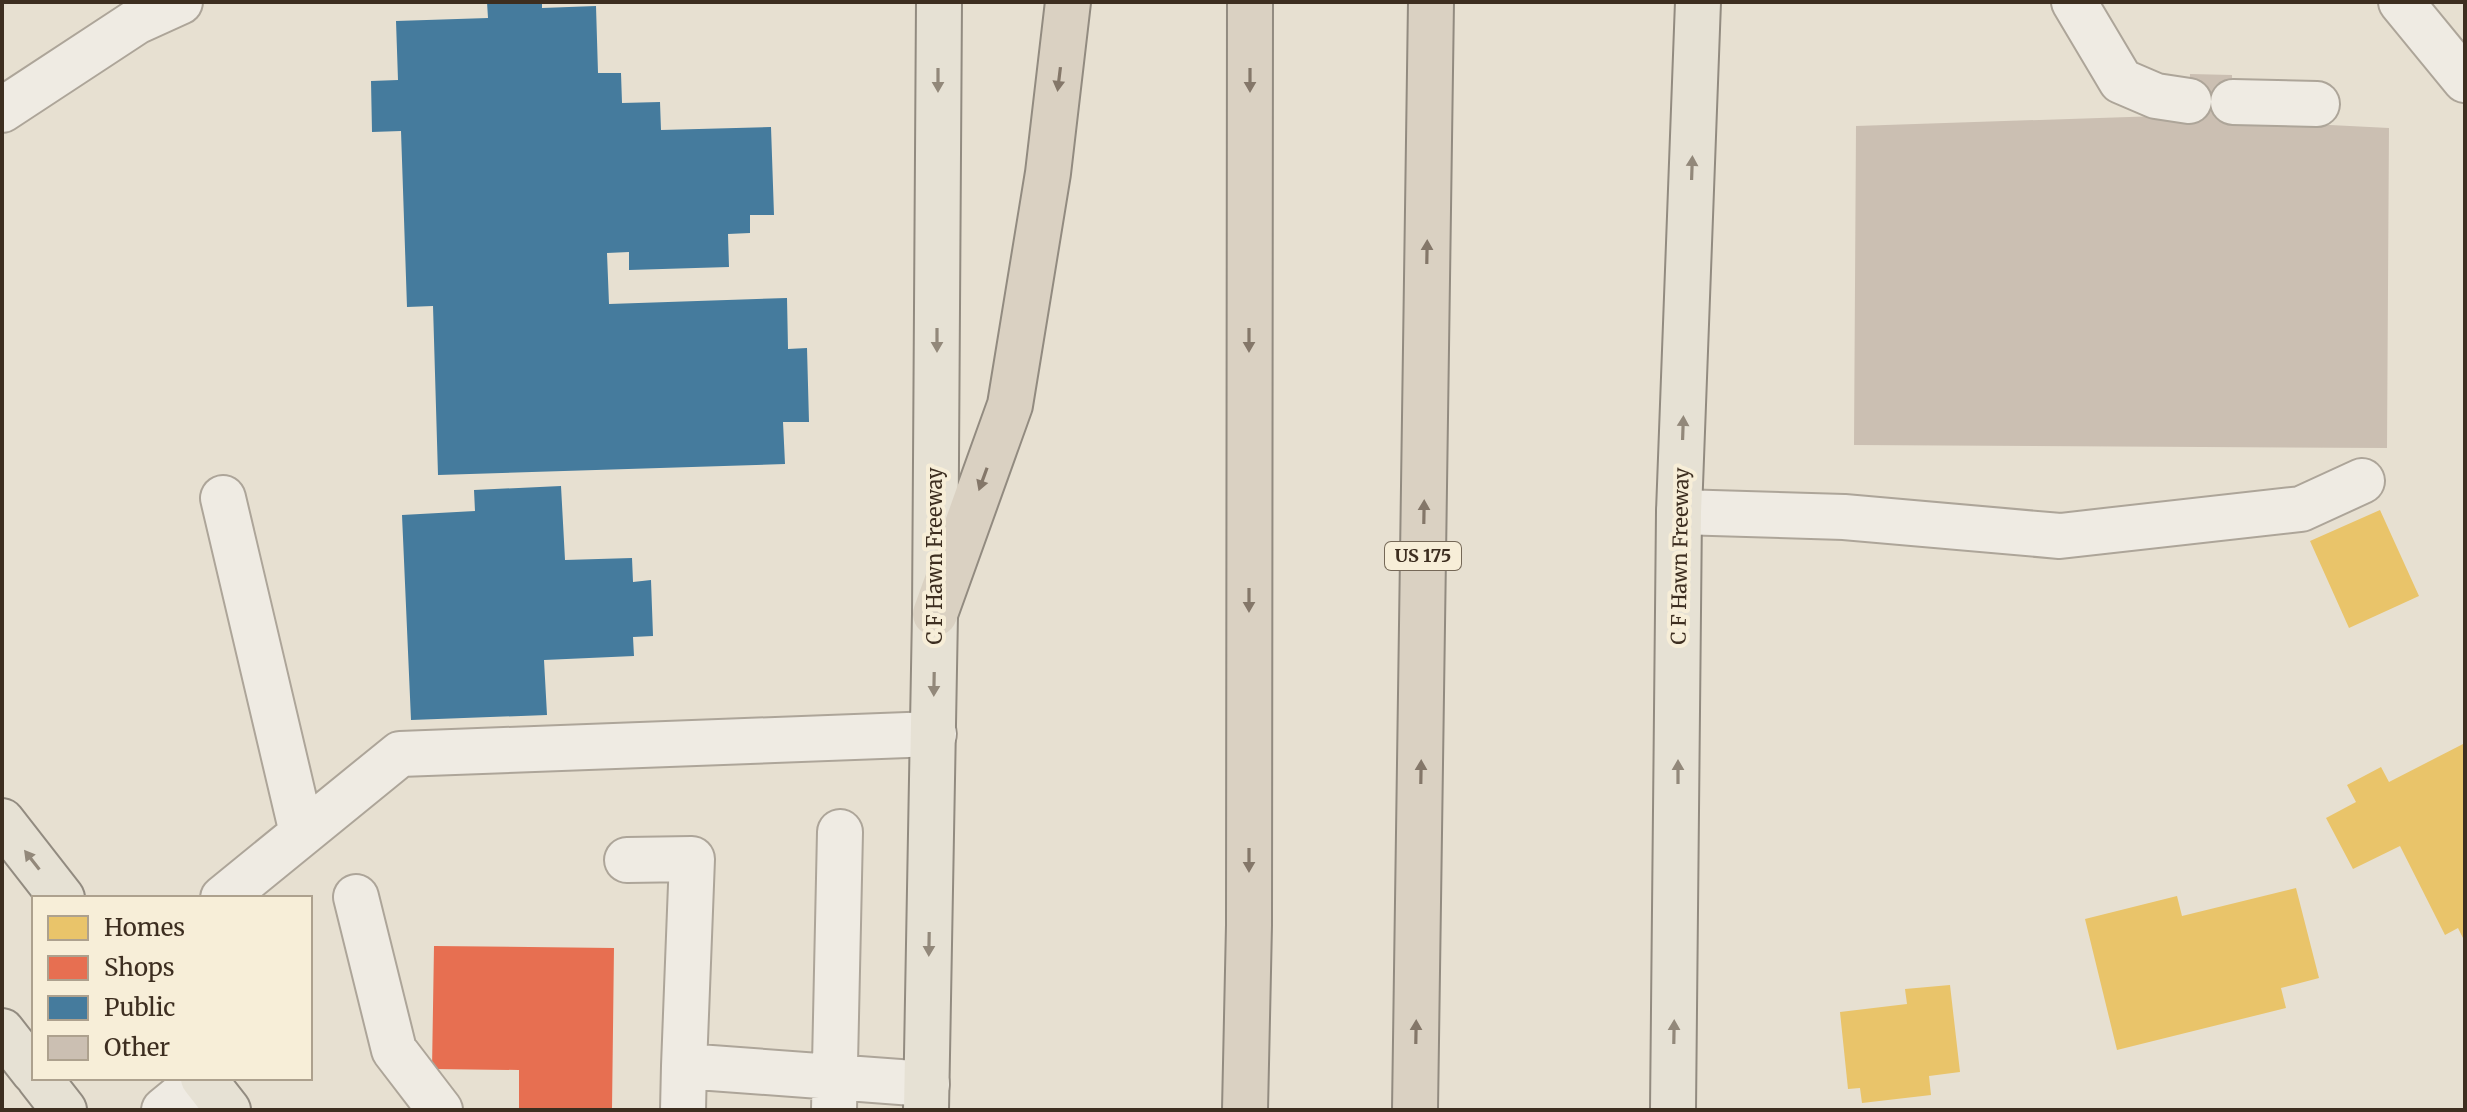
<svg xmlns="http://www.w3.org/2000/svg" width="2467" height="1112" font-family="Merriweather,serif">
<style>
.homes{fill:#e9c46a}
.shops{fill:#e76f51}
.public{fill:#457b9d}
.building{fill:#cbbfb2}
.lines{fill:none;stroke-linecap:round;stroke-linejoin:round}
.minor-casing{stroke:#ada599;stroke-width:48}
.major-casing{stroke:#928b80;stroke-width:48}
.highway-casing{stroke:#928b80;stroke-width:48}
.minor{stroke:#efebe3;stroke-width:44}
.major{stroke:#e6e1d4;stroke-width:44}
.highway{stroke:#dad1c2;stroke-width:44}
.oneway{fill:#847769}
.oneway2{fill:#92887a}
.labels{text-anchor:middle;stroke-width:8;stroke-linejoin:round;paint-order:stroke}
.shield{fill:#f7eed8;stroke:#756857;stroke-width:2}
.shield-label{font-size:18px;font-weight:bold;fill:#3d2e20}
.street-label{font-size:20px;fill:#3d2e20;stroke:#f7eed8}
</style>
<rect width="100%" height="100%" fill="#e7e0d1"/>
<path class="homes" d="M2380,510L2419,596L2349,628L2310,541Z
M2465,743V942L2458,928L2445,935L2400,846L2353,869L2326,818L2356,802L2347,785L2381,767L2389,782Z
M2296,888L2319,978L2281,988L2286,1008L2117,1050L2085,919L2177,896L2182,916Z
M1950,985L1960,1072L1929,1076L1931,1095L1862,1103L1860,1088L1848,1089L1840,1012L1907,1004L1905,989Z"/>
<path class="shops" d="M434,946L614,948L612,1110H519V1070L432,1069Z"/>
<path class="public" d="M487,2H542V8L596,6L598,73H621L622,103L660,102L661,130L771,127L774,215H750V233L728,234L729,267L629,270V252L607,253L609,304L787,298L788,349L807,348L809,422H783L785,464L438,475L433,306L407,307L401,131L372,132L371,81L398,80L396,21L488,18Z
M561,486L565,560L632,558L633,582L651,580L653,636L633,637L634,656L544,660L547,715L411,720L402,515L475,511L474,490Z"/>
<path class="building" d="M2190,74L2232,75L2233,120L2389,128L2387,448L1854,445L1856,126L2189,115Z"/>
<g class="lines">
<g class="minor-casing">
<path id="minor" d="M2074,2L2121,81L2156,96L2189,101
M2401,2L2465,80
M2233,102L2317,104
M2,110L136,22L180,2
M223,498L302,833
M1679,512L1844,517L2060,536L2301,509L2362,481
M627,860L692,859L684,1066L927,1084
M356,897L394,1050L440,1110
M223,898L400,754L934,734
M164,1110L203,1078
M683,1110L684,1066
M834,1110L840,832"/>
</g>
<g class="major-casing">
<path id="major" d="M2,821L62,898
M2,1031L34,1072
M39,1078L64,1110
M203,1078L228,1110
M926,1110L935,614L939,2
M1673,1110L1679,512L1698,2"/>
</g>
<g class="highway-casing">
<path id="highway" d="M935,614L1010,405L1048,173L1068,2
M1245,1110L1249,925L1250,2
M1415,1110L1431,2"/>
</g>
<use href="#minor" class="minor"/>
<use href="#major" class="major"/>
<use href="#highway" class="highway"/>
</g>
<defs><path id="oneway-solid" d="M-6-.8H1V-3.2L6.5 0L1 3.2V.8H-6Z" transform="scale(2)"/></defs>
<g class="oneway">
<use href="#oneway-solid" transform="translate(1059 79) rotate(97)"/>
<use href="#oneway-solid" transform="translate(1250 80) rotate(90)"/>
<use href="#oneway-solid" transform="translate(1427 252) rotate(-89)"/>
<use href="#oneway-solid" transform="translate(1249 340) rotate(90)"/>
<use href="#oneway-solid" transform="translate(983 479) rotate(110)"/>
<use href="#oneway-solid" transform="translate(1424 512) rotate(-89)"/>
<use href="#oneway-solid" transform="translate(1249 600) rotate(90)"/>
<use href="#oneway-solid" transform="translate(1421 772) rotate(-89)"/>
<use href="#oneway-solid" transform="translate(1249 860) rotate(90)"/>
<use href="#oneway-solid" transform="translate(1416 1032) rotate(-89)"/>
</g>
<g class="oneway2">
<use href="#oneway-solid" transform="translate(938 80) rotate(90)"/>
<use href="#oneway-solid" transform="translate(1692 168) rotate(-88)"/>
<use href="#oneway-solid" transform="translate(937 340) rotate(90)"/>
<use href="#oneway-solid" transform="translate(1683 428) rotate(-88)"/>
<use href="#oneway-solid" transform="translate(934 684) rotate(91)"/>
<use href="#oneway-solid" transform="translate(1678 772) rotate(-90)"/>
<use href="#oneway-solid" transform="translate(32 860) rotate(-128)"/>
<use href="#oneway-solid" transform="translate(929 944) rotate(91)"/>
<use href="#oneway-solid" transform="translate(1674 1032) rotate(-89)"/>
</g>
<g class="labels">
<rect class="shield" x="1385" y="542" width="76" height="28" rx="6"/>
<g class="shield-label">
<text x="1423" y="562">US 175</text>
</g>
<g class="street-label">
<text transform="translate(935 556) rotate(-90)" y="7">C F Hawn Freeway</text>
<text transform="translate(1680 556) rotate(-89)" y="7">C F Hawn Freeway</text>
</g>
</g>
<rect width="2467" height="1112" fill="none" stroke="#3d2e20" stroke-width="8"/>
<rect x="32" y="896" width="280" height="184" fill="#f7eed8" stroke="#ada18e" stroke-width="2"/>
<rect x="48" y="916" width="40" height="24" fill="#e9c46a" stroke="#ada18e" stroke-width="2"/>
<text x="104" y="936" font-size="24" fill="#3d2e20">Homes</text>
<rect x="48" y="956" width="40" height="24" fill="#e76f51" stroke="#ada18e" stroke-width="2"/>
<text x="104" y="976" font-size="24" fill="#3d2e20">Shops</text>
<rect x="48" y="996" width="40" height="24" fill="#457b9d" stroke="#ada18e" stroke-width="2"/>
<text x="104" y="1016" font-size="24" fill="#3d2e20">Public</text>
<rect x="48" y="1036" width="40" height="24" fill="#cbbfb2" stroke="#ada18e" stroke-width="2"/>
<text x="104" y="1056" font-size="24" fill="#3d2e20">Other</text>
</svg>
